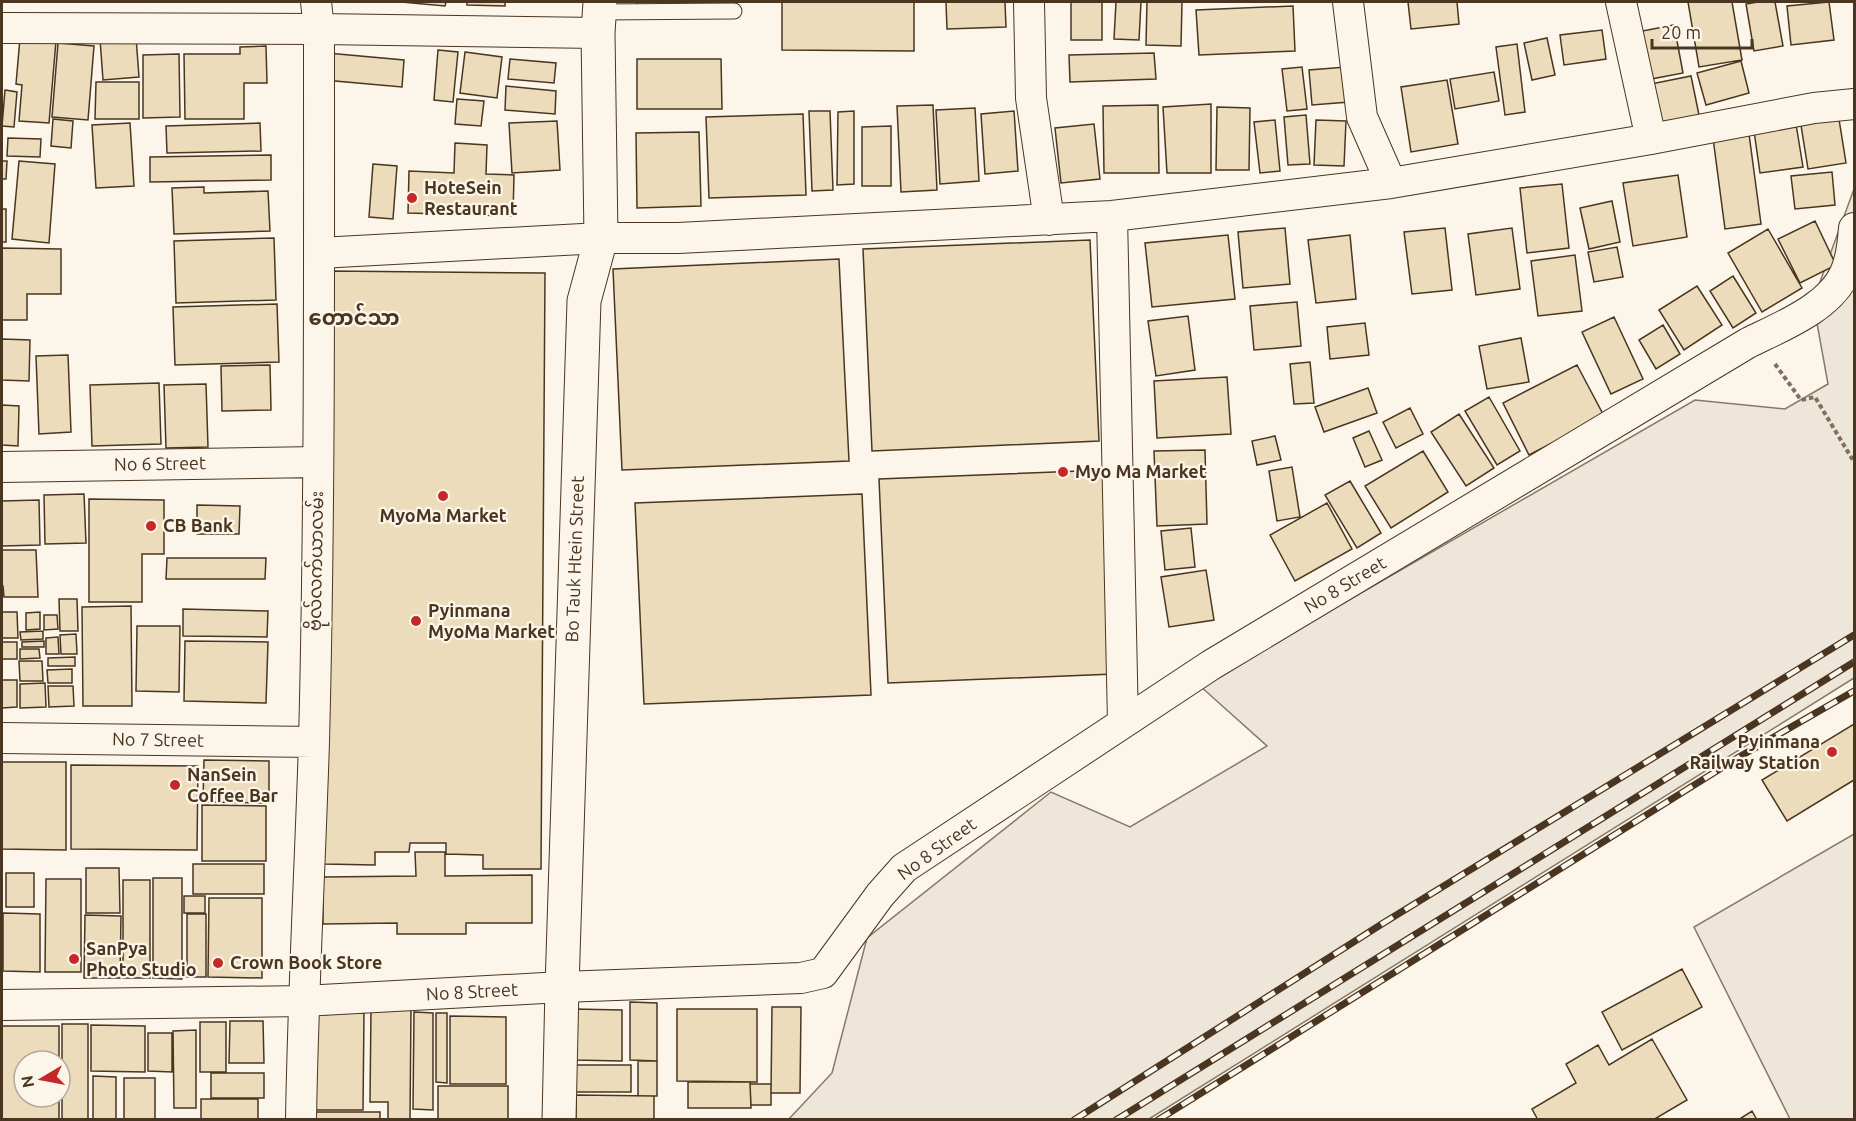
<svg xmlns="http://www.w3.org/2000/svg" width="1856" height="1121" font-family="Ubuntu,'Noto Sans Myanmar',sans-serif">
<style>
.green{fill:#ede6d9;stroke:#887966;stroke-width:1.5}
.building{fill:#ecdcbc;stroke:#4a3520;stroke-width:1.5}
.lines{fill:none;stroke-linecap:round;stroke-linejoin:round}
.lane-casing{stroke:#4a3520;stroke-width:17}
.street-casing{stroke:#4a3520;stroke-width:32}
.secondary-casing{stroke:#4a3520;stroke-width:35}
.path{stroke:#7f6f5c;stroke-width:4;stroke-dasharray:4.5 3;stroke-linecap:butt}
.lane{stroke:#fbf6e9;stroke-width:15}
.street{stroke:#fbf6e9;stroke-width:30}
.secondary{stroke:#fbf6e9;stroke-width:33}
.rail-casing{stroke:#4a3520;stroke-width:7}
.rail{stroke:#fbf6e9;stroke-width:4.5;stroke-dasharray:14;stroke-linecap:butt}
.poi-dot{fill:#c62828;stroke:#fbf6e9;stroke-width:2}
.labels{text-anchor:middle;stroke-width:4.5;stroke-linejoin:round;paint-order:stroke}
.poi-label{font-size:18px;font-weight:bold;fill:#4a3520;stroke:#fbf6e9;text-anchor:start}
.street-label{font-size:18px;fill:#4a3520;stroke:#fbf6e9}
.quarter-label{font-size:21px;font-weight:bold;fill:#4a3520;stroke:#fbf6e9}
</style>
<rect width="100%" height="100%" fill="#fbf6e9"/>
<path class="green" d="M1854,189V678L1149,1119L788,1120L832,1073L867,938L1051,792L1130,827L1267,746L1200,686L1695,400L1785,409L1828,384L1813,301Z
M1854,834V1119H1790L1694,927Z"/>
<path class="building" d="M401,2H446L445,6Z
M467,2H505V6L467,5Z
M637,2H665V6L637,7Z
M782,2H914V51L782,50Z
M946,2H1005L1006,27L947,29Z
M1071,2H1102V40H1071Z
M1116,2H1141L1139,40L1114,39Z
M1147,2H1182L1181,46L1146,45Z
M1408,2H1457L1459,24L1411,29Z
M1688,2H1732L1742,60L1699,67Z
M1758,2H1775L1783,46L1754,51L1746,4Z
M1829,2L1834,40L1791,45L1787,6Z
M1293,6L1295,51L1199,55L1196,10Z
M1674,25L1683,73L1646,80L1637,32Z
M1602,30L1606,59L1564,65L1560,35Z
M136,37L139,77L103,80L100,39Z
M20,38L56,41L49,123L19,121L22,85L16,84Z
M1547,38L1555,75L1532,80L1524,43Z
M58,43L94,46L88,120L52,117Z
M1517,44L1525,112L1505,115L1496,47Z
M266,46L267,83H244V119H185L184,54H240V47Z
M438,50L458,52L453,102L434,100Z
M465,52L502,57L497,98L460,93Z
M327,53L404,60L402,87L324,80Z
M1154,53L1156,79L1070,82L1069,55Z
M179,54L180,117L143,118V55Z
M510,59L556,63L554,83L508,79Z
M637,59H721L722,109H637Z
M1741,61L1749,93L1706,105L1697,73Z
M1302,67L1307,109L1287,111L1282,69Z
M1346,67L1349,102L1312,105L1309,70Z
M1494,72L1499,101L1455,109L1450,79Z
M1691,76L1699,115L1649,126L1641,86Z
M1447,80L1458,144L1411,152L1401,87Z
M96,82H139V119H95Z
M506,86L556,91L555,114L505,110Z
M5,90L17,92L14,127L2,126Z
M457,99L484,101L481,126L455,124Z
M1211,104V173H1167L1163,107Z
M933,105L937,190L901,192L897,106Z
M1158,105L1159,173H1104L1103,106Z
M1217,107L1250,108L1249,170H1216Z
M975,108L979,181L940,184L936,110Z
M809,111H830L833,190L812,191Z
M854,111V184L837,185L838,112Z
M1014,111L1018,171L985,174L981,114Z
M1838,113L1846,163L1808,169L1800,119Z
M803,114L806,195L709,198L706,117Z
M1306,115L1310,164L1288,165L1284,117Z
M1795,118L1803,167L1760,173L1753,124Z
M53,119L73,121L71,148L51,146Z
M1275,120L1280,171L1260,173L1254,122Z
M1316,120L1346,121L1344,166L1314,165Z
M557,121L560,170L512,173L509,123Z
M130,123L134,186L96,188L92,125Z
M260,123L261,151L167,153L166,126Z
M1094,124L1100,179L1061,183L1055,128Z
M891,126V186H862V127Z
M699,132L701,206L637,208L636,133Z
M1749,134L1761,224L1725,229L1713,138Z
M8,138L41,139L40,157L7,156Z
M455,143L487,145L486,174L514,175L513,216L408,213L409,171L454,173Z
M271,155V180L150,182V157Z
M2,161H7L6,179H2Z
M19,161L55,164L49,243L12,239Z
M373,164L397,166L393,219L369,217Z
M1832,172L1835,205L1795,209L1791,176Z
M1678,175L1687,237L1633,246L1623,183Z
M1562,184L1569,248L1527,253L1520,188Z
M204,187V193L268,191L270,231L174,234L172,188Z
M1612,201L1620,242L1589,249L1580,208Z
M2,209H6V242H2Z
M1815,221L1836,265L1800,283L1778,239Z
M1285,228L1290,284L1243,288L1238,232Z
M1445,228L1452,290L1412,294L1404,232Z
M1512,228L1520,289L1476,295L1468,234Z
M1768,229L1802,288L1762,312L1728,253Z
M1228,235L1235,299L1152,307L1145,243Z
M1350,235L1356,299L1316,303L1308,240Z
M274,238L276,300L176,303L174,241Z
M1090,240L1099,441L872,451L863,249Z
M1617,247L1623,277L1594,282L1588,252Z
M2,248L61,249V294H27V320H2Z
M1575,255L1582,311L1538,316L1531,261Z
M839,259L849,461L622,470L613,269Z
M328,271L545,273L541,869H483V855L446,854V843H410L409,852H375V865L324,864Z
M1733,276L1756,313L1733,328L1710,291Z
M1697,286L1722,325L1684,350L1659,310Z
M1297,302L1301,346L1254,350L1250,306Z
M277,304L279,362L175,365L173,307Z
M1188,316L1195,370L1156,376L1148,321Z
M1614,317L1643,379L1611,394L1582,332Z
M1365,323L1369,355L1330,359L1327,327Z
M1663,325L1680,354L1656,369L1639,340Z
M1521,338L1529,382L1487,389L1479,346Z
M2,339L30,340L29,381L2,380Z
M68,355L71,432L39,434L36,356Z
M1310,362L1314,403L1294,404L1290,364Z
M270,365L271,410L222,411L221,366Z
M1577,365L1604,416L1529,455L1503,403Z
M1227,377L1231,434L1157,438L1154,381Z
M159,383L161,444L92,446L90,385Z
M206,384L208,447L166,448L164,385Z
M1368,388L1377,413L1324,432L1315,407Z
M1489,397L1520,451L1497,465L1465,411Z
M2,405L19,406L18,446L2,445Z
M1410,408L1423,434L1396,448L1383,422Z
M1459,414L1494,468L1466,486L1431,432Z
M1369,431L1382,460L1365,467L1353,438Z
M1275,436L1281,460L1257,465L1252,441Z
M1205,450L1207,524L1157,526L1154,451Z
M1423,451L1448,492L1391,528L1365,486Z
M1292,467L1300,517L1277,521L1269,471Z
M1105,470L1114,674L888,683L879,479Z
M1350,481L1381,533L1357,548L1325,495Z
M84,494L86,543L45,544L44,495Z
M862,494L871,695L644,704L635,503Z
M89,499L164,500V554H142V602H89Z
M39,500L40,545L2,546V501Z
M1327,503L1352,549L1295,581L1270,535Z
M197,505L240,506L239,534H197Z
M1191,528L1195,567L1165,570L1161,531Z
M2,550H36L38,597H4L3,586H2Z
M167,558H266L265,579H166Z
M1206,570L1214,620L1169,627L1161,577Z
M59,599H77L78,631H60Z
M131,606L132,706H83L82,607Z
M183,609L268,611L267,637L183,636Z
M2,612H17L18,638H2Z
M40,612V629L26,630V613Z
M44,615H57L58,629L44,630Z
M137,626H180L179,692L136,691Z
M43,631V639L21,640L20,632Z
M76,634L77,654H61L60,635Z
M58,637L59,654H46V638Z
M44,641V647H22V642Z
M185,641L268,642L266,703L184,701Z
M2,642H17V659H2Z
M20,649H39L40,658L20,659Z
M75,657V666H48V658Z
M19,661H42L43,681H20Z
M72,669V683H48L47,670Z
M2,680H17V707L2,708Z
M45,683L46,707L20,708V684Z
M48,686H73L74,706L49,707Z
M1854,724V780L1787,821L1762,780Z
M204,760L269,761V803L203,802Z
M2,762H66V850L2,849Z
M71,765L198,766L197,850L71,849Z
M202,805L266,806V861H202Z
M415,852H445V876L532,875V923H466V934H397V923L323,924V877L416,876Z
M193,864H264V894H193Z
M86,868H119L120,913H86Z
M6,873H34V907H6Z
M153,878H182V979L153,978Z
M46,879H81V972H45Z
M123,880H150V978H123Z
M184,896H205V913H184Z
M209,898H262V978L208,977Z
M3,913L40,914V972L3,971Z
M187,914H206V977H187Z
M85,915L121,916L120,978H84Z
M1682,969L1702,1007L1622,1050L1602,1012Z
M630,1002L657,1003V1061L630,1060Z
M772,1007H801L800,1093H771Z
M371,1008H411L410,1120H388V1102H370Z
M573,1009L622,1010V1061L573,1060Z
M677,1009H757V1082L677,1081Z
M309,1012L364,1013L363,1110H308Z
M414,1012L433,1013V1110L413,1109Z
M436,1013H447V1083L436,1082Z
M450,1016L506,1017V1084H450Z
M230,1021H263L264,1063H229Z
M200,1022H226V1072H200Z
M62,1024H88V1120H62Z
M91,1025L145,1026V1072L91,1071Z
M2,1026H59V1061H24V1097H59V1120H2Z
M196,1030V1108H174L173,1031Z
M148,1033H172V1072L148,1071Z
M1652,1039L1687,1100L1653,1120H1538L1532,1109L1576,1083L1566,1064L1598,1045L1609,1065Z
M638,1061H657V1096H638Z
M575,1065H631V1092H575Z
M211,1073H264V1098H211Z
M93,1076L116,1077V1120H93Z
M124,1078H155V1120H124Z
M688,1082H750L751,1108H688Z
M750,1084H771V1105H751Z
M438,1086H508V1120H438Z
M576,1095L654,1096V1119H576Z
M201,1099H258V1120H201Z
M1752,1111L1757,1120H1738Z
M306,1112H380V1120H306Z"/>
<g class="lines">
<g class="lane-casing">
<path id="lane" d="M600,12L734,11"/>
</g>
<g class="street-casing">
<path id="street" d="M1029,2L1031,98L1049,220
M1348,2L1362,117L1391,183
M1621,2L1651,139
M2,28L319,29L598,33
M1112,216L1123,723
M319,253L601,238H678L1112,216L1391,183L1651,139L1814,108L1854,104
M2,467L318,462
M2,738L314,742
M2,1005L303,1001L562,987L801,978L823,973L880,895L904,868L1211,665L1748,343C1780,327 1830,308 1845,273C1851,260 1853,242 1854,228
M301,1120C303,993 310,868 314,742C320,504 319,266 319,29L316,2"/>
</g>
<g class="secondary-casing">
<path id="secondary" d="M559,1120L562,987L584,301L601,238L598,33L600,2"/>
</g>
<path class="path" d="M1775,364L1801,400L1815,397L1854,462"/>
<use href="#lane" class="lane"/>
<use href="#street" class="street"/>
<use href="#secondary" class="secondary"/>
<g class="rail-casing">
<path id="rail" d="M1074,1120L1385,922L1854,635
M1116,1120L1854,662
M1158,1120L1739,757L1854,691"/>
</g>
<use href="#rail" class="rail"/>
</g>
<g class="poi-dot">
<circle cx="412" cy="198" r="6"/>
<circle cx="1063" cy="472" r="6"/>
<circle cx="443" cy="496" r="6"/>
<circle cx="151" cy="526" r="6"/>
<circle cx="416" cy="621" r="6"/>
<circle cx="1832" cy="752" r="6"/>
<circle cx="175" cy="785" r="6"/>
<circle cx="74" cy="959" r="6"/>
<circle cx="218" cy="963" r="6"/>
</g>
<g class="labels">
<g class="poi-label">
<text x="424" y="194">HoteSein<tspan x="424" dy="21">Restaurant</tspan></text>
<text x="1075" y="478">Myo Ma Market</text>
<text x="443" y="522" text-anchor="middle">MyoMa Market</text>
<text x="163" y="532">CB Bank</text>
<text x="428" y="617">Pyinmana<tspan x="428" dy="21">MyoMa Market</tspan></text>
<text x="1820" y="748" text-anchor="end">Pyinmana<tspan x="1820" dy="21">Railway Station</tspan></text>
<text x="187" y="781">NanSein<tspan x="187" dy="21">Coffee Bar</tspan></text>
<text x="86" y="955">SanPya<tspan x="86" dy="21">Photo Studio</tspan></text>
<text x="230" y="969">Crown Book Store</text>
</g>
<g class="street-label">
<text transform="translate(160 464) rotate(-1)" y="6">No 6 Street</text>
<text transform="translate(575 559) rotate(-88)" y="6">Bo Tauk Htein Street</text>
<text transform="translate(316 561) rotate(-89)" y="6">ဗိုလ်လက်ယာလမ်း</text>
<text transform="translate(1345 585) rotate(-31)" y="6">No 8 Street</text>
<text transform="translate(158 740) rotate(1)" y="6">No 7 Street</text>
<text transform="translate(937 849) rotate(-36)" y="6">No 8 Street</text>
<text transform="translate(472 992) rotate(-3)" y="6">No 8 Street</text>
</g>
<g class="quarter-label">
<text x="354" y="325">တောင်သာ</text>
</g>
</g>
<rect width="1856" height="1121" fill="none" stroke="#4a3520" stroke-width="6"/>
<g transform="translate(42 1079) rotate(260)"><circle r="28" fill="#fbf6e9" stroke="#b4a999" stroke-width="1.5"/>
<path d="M0-4.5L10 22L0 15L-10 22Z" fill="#c62828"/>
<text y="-9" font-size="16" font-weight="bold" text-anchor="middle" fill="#4a3520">N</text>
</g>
<path d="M1652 39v9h100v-9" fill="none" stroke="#4a3520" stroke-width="3"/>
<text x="1661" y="39" font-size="18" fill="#4a3520" stroke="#fbf6e9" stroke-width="4.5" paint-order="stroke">20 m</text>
</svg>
